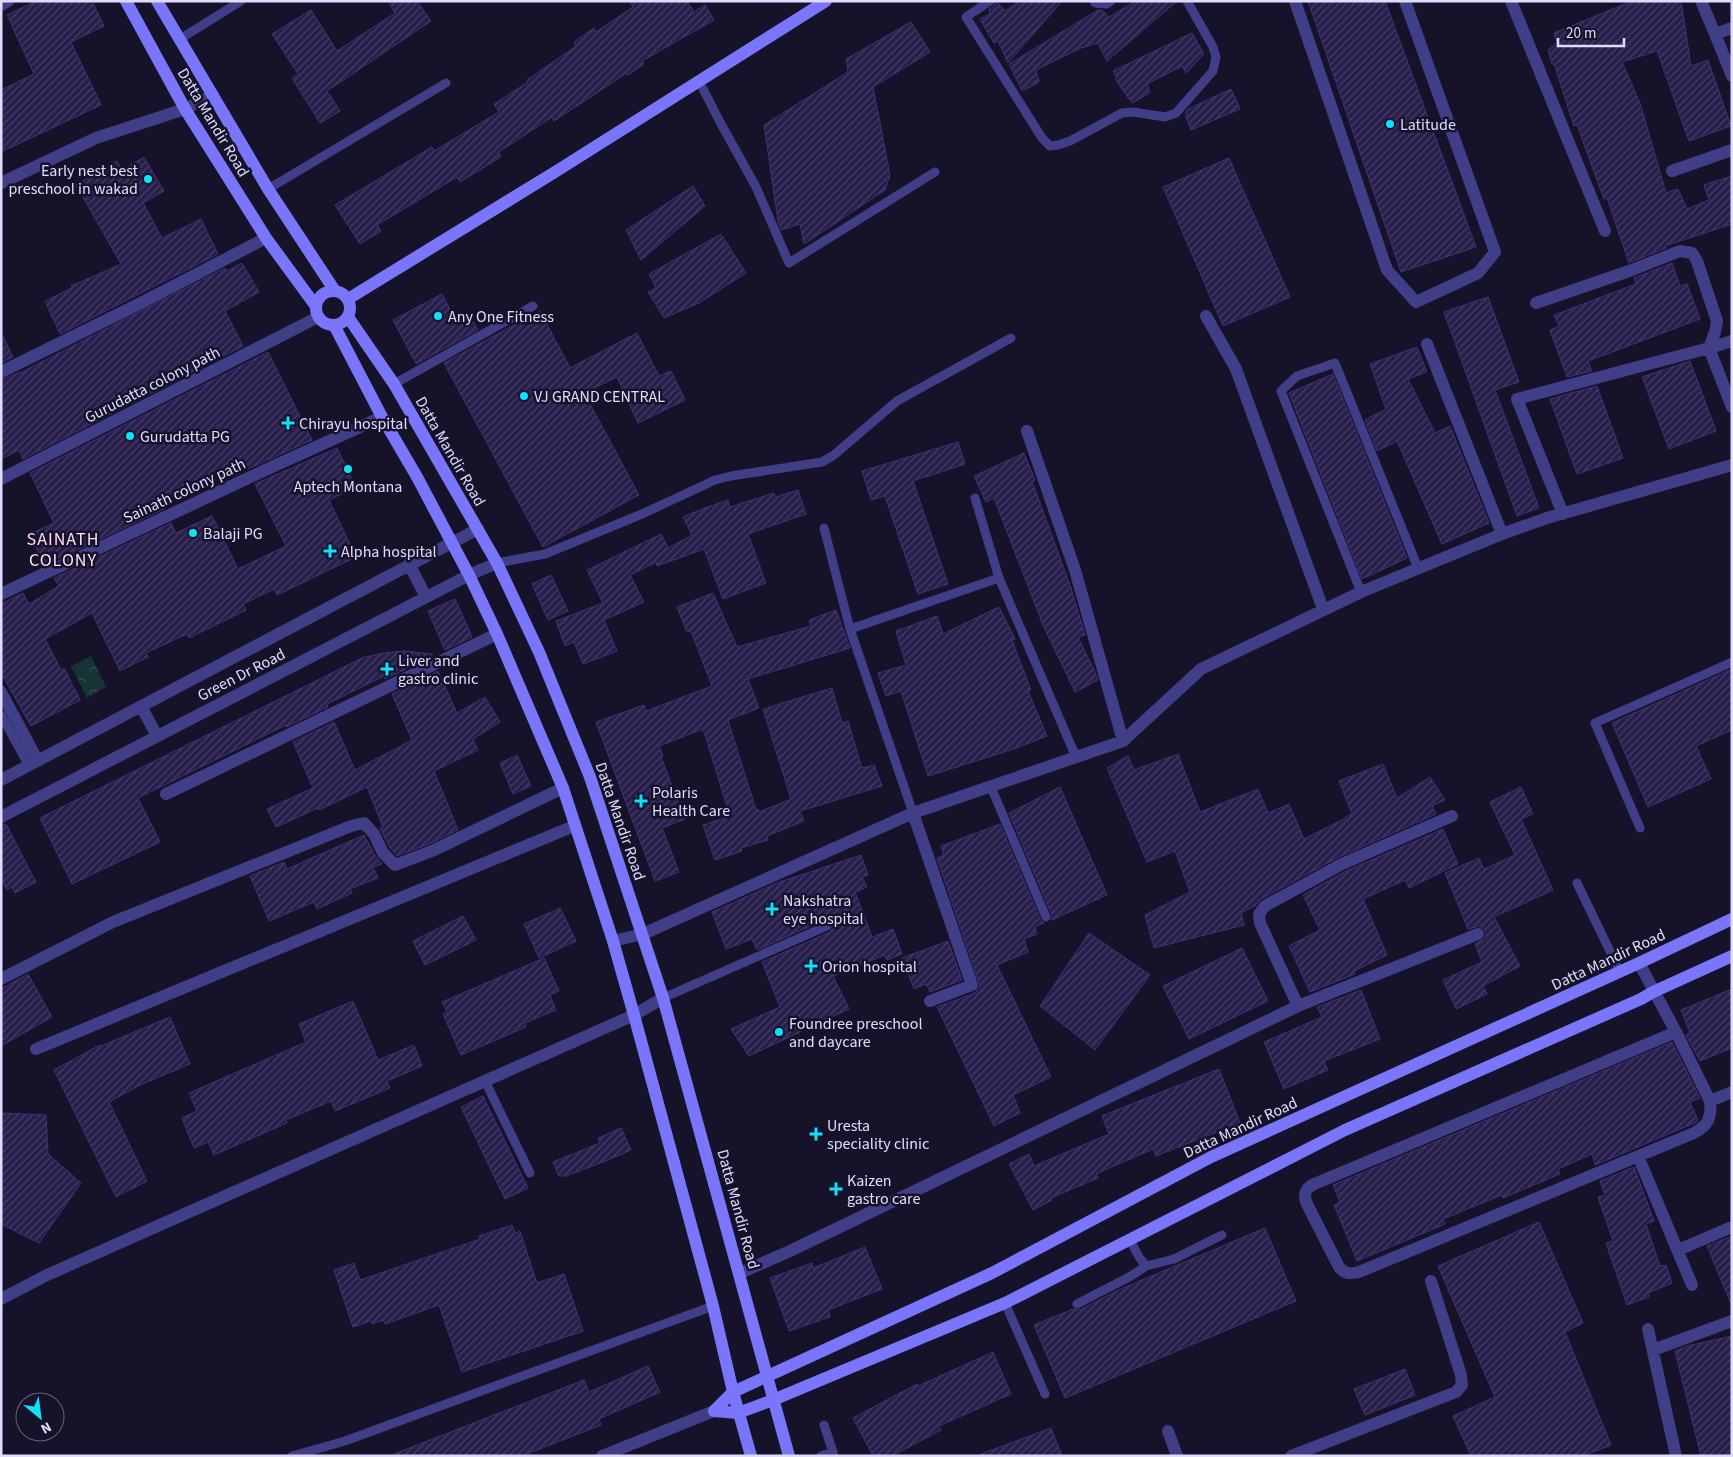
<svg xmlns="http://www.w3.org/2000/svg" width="1733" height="1457" font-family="'Source Sans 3',sans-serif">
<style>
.park{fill:url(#park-crowns)}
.building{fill:url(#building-hatch);stroke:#3f3176}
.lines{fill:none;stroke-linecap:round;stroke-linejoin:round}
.lane{stroke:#413e88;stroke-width:9}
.street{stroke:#413e88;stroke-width:12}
.secondary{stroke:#7976fb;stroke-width:12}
.poi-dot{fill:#0ee1f8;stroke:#16122a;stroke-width:2}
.labels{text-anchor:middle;stroke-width:5;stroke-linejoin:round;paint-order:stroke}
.street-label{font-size:16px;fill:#e0dcfe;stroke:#16122a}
.poi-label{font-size:16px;fill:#e0dcfe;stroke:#16122a;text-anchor:start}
.neighbourhood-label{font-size:18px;letter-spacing:1px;fill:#fedef2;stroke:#16122a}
</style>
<defs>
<pattern id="park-crowns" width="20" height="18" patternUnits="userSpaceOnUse" patternTransform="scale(1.25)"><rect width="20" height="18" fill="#153433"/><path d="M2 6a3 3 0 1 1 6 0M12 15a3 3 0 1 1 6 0" fill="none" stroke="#375152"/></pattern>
<pattern id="building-hatch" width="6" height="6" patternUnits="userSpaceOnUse" patternTransform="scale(1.25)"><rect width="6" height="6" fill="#271e4b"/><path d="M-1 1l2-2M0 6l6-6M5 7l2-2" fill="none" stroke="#463e66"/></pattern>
</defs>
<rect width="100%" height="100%" fill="#16122a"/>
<path class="park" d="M91,656L106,687L87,698L71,666Z"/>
<path class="building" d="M36,1H92L104,26L71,42L101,105L1,152V90L34,74L7,15Z
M388,1H417L431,21L327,91L340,111L320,123L292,78L298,74L272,34L311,10L337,51L395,13Z
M629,1H687L694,12L705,5L714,20L642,61L644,64L628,75L627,73L554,121L552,117L499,152L501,157L460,182L457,177L377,225L381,231L360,244L335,205L432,147L434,151L499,112L494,104L528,82L527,80L576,46L574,42L594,28L596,32L633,7Z
M996,1L1005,11L1020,1H1062L1008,63L998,41L994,43L980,19L990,14L989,9L994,6Z
M1136,1H1177L1107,61L1098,43L1081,48L1036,70L1039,82L1022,91L1009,64L1098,10H1102L1109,17Z
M1308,1H1385L1476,247L1401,272Z
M1632,1H1681L1691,66L1708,60L1731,126L1689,141L1657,51L1622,62L1640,103L1666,193L1678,189L1687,209L1709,200L1704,185L1732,176V224L1665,246L1666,248L1629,263L1607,198L1604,199L1577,125L1574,126L1554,64H1552L1548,50L1557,43L1554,33Z
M911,22L930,52L873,87L890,175L885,190L804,244L800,224L781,230L778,221L764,125L848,72L846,59Z
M1192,33L1204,54L1186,73L1182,66L1147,84L1150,93L1132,103L1115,79L1117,77L1113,71Z
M1231,89L1240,109L1191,130L1186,117V112L1188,109Z
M144,157L164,191L143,203L162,238L201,219L218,254L60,334L45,301L72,288L71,286L121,264L76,185L117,161L122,170Z
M1229,158L1290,297L1223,326L1163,187Z
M693,186L705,206L641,260L626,230Z
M721,234L746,273L699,303L664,318L648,292L656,288L649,274Z
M242,263L259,292L225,311L243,346L23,459L19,450L1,459V380L20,372V373L225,268L227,271Z
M1672,263L1680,286L1687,284L1700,319L1588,361L1592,371L1567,377L1550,330L1559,326L1554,315L1636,284L1634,278Z
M442,294L456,321L469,314L478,330L416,364L393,320Z
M1488,297L1519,382L1495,390L1539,508L1517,516L1444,312Z
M540,311L570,368L637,333L659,376L671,371L685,400L638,423L617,377L584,393L639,495L543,547L444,363Z
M1,332L13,357L1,363Z
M1417,347L1427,372L1408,379L1435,433L1450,426L1489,523L1442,544L1397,441L1377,451L1365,420L1386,409L1370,364Z
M268,352L312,440L248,469L244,460L159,500L164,509L47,564L42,555L40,556L30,534L54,523L30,473Z
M1690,361L1716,431L1669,449L1642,377Z
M1333,374L1407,558L1362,579L1289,393Z
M1597,386L1623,458L1577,474L1550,399Z
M958,442L965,464L913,481L948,584L918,594L885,496L871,500L862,471Z
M337,448L356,487L329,500L356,557L277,595L274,589L243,604L246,610L189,638L187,634L146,653L148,657L120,671L92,613L45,639L61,670L64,668L80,700L31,726L1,673V604L23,593L29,604L59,586L54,578L171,523L176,533L212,516L238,569L286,546L255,484Z
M1024,453L1035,480L1032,481L1071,588L1085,635L1078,637L1095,672L1098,680L1075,692L1043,625L994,498L986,502L974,476Z
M798,490L806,514L748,534L766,583L723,599L704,549L657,566L656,562L630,575L644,602L604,620L617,651L583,664L574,642L565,646L556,621L603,603L587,570L661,534L668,548L692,535L683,517L702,509L728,500L730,507L774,493L776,497Z
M551,575L568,611L548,620L532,584Z
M713,593L737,647L811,626L809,620L836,610L850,648L748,679L759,708L728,720L756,810L758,809L759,812L791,799L763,709L832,688L842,723L848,721L862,768L874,765L882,786L800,811L804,821L767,836L768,840L741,848L742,851L715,860L703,825L730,816L703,729L659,746L663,756L661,757L685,819L662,828L679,872L655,881L596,722L644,705L646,711L712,686L691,631L687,632L677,607Z
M455,599L472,637L445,650L428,611Z
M999,607L1015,639L1012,640L1031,690L1028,691L1047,736L1014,749L928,776L901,691L886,696L878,673L906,665L896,631L937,616L943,634Z
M404,651L431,654L432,656L385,679L384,676L327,704L328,707L286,727V725L138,798L160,842L72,884L40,818L362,658L383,653Z
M1732,669V730L1696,746L1711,779L1648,807L1612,723Z
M438,671L457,713L485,697L500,722L473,739L478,750L434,771L458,830L429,844L397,856L390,848L380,828L383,827L367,787L319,810L318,808L276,827L267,809L313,788L293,742L334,722L355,770L412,740L392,694Z
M1178,754L1200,812L1258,789L1268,813L1289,804L1304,839L1346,818L1345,817L1352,814L1339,781L1383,764L1397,798L1430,777L1445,800L1432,806L1436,814L1339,857L1261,899L1255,906L1241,913L1244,925L1154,948L1145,915L1190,892L1175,851L1147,862L1107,768L1128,756L1134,770Z
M517,755L531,786L513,794L500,763Z
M1060,787L1107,895L1052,920V915L1009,813Z
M1521,787L1533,814L1521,819L1553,890L1494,917L1520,966L1483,986L1487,994L1456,1009L1443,980L1482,962L1475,944L1484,939L1486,935L1485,931L1480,926L1468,929L1445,873L1479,858L1484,869L1515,855L1490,802Z
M6,824L36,882L15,893L12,887L7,890L1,879V825Z
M1000,824L1040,919L1044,923L1035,927L1037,934L1024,939L1028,952L997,965L1051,1077L1013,1095L1020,1113L994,1126L937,1007L975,993L980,986L937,858L944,855L941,846Z
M1443,829L1458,864L1409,888L1405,880L1363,899L1387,955L1354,971L1355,974L1310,992L1289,946L1320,930L1303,895L1346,871Z
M364,835L376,857L382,864L373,867L378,878L350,889L352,893L317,909L314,902L269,921L250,876L284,862L287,869Z
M861,855L868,875L862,877L867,887L855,892L872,937L893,929L902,954L887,960L885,955L833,976L849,1009L749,1056L731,1029L780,1007L762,962L830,932L832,929L833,924L830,921L824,920L757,950L752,939L726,949L712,912L777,883Z
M560,908L576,941L539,958L524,924Z
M463,916L476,940L425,965L413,941Z
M1089,933L1150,975L1095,1050L1040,1006Z
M948,941L962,980L930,992L926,984L914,989L902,958Z
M1242,948L1268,1001L1189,1039L1163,986Z
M544,958L559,991L550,995L556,1010L525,1023L526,1027L461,1055L443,1014L447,1012L442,1002Z
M28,974L52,1017L1,1046V989Z
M1732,989V1048L1700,1061L1686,1035L1690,1033L1681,1010Z
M1361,990L1380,1039L1324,1061L1328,1070L1284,1089L1264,1042L1322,1017L1317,1007Z
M353,1001L378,1060L414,1045L422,1066L387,1081L390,1088L335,1111L331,1101L286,1120L287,1123L214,1155L208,1142L194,1148L182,1118L197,1111L189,1093L306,1042L299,1024Z
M170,1017L190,1064L140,1085L109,1102L147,1181L116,1197L54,1070L100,1045L101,1046Z
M1672,1042L1700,1098L1690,1102L1698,1120L1697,1122L1595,1165L1592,1154L1558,1169L1560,1174L1503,1198L1502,1195L1443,1219L1445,1224L1357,1261L1334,1205L1340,1202L1333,1185Z
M1219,1069L1240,1123L1156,1156L1153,1149L1096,1174L1098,1178L1051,1198L1052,1200L1033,1210L1009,1164L1029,1154L1034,1166L1109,1134L1102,1116Z
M483,1096L528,1188L505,1199L461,1107Z
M1,1113L46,1115L48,1154L81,1183L39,1243L1,1224Z
M621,1128L631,1150L608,1160L566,1176H559L553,1162L600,1143L598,1138Z
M1634,1167L1654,1221L1646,1224L1660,1266L1666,1265L1672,1283L1648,1293L1649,1297L1627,1305L1606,1243L1613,1241L1598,1197L1605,1195L1600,1181Z
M1539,1222L1583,1323L1565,1332L1611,1445L1583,1456H1471L1453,1416L1495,1397L1438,1266Z
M512,1225L515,1233L520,1231L537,1283L564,1274L583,1331L462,1372L439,1305L385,1324L383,1320L372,1324L371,1321L353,1327L334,1270L354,1263L360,1280L480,1239L479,1236Z
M1265,1228L1296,1301L1065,1398L1034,1325L1073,1309L1080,1310L1116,1291Z
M1732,1236V1304H1731L1707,1246Z
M865,1247L882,1289L828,1310L830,1317L789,1331L770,1278L812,1263L813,1268Z
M1732,1336V1456H1701L1675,1351L1687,1346Z
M993,1352L1011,1394L939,1426L941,1430L892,1456H873L853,1418L917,1384L918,1386Z
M648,1366L660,1392L599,1419L601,1425L522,1456H394V1454L584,1380L589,1392Z
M1405,1369L1415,1395L1365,1415L1354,1389Z
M1051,1428L1062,1456H981V1454Z"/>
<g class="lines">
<path class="lane" d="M990,1L966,17L1042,138L1050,146L1058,145L1070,141L1122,113L1133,112L1165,117L1176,113L1213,71L1216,57L1213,47L1187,1
M1094,1L1095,3L1107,4L1111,1
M180,39L241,1
M699,81L720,122L756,187L789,263L935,172
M268,189L446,83
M394,384L533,306
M975,498L999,578L1076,757
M824,528L850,629L913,813
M497,563L545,554L642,514L715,480L731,476L822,462L834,455L897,401L1011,338
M1361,592L1281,391L1297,376L1335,363L1418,568
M850,629L999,578
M1,715L29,766
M991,787L1046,917
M1640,828L1595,723L1732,662
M1577,883L1620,972
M663,998L827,926
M485,1081L530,1173
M1130,1240L1139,1257L1146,1266L1174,1259L1222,1235
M1005,1303L1045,1394
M1077,1304L1131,1276L1146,1266
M824,1425L833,1452
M292,1456L345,1441L713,1306
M821,1456L833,1452L834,1456"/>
<path class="street" d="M1295,1L1387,270L1416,302L1478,273L1495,252L1405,1
M1511,1L1605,231
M1701,1L1715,34L1732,28
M1,5L8,1
M1715,34L1732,76
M1672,171L1732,150
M1,183L96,138L185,109L213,95
M1536,303L1632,270L1680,251L1692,253L1697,261L1717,321L1715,332L1709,348L1517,399L1563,514
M1206,316L1236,369L1323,609
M1732,341L1709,348L1732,407
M1427,344L1502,534
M1,372L141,303L266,238
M1027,431L1075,570L1123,741
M1,479L318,317
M409,564L426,597
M1,594L274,466L382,417
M1,692L38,761
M141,706L157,736
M1,780L478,529
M166,794L497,634
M913,813L972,985L930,1001
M1,817L469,575L497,563
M613,941L643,934L913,813L1123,741L1201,669L1361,592L1502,534L1547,518L1732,465
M1639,963L1676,1032
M1,979L113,922L351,826L364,823L374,834L383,853L395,865L432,851L563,788
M1298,1006L1260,923L1259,914L1265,906L1342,864L1452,816
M36,1049L574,826
M1710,1101L1676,1032L1312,1185C1305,1190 1304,1193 1306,1202L1339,1267C1345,1274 1350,1274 1359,1272L1694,1133C1708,1126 1712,1117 1710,1101L1732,1092
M1638,1156L1692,1285
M1678,1250L1732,1227
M740,1273L790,1251L1298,1006L1478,934
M1,1299L47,1275L634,1015L663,998
M1648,1329L1676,1456
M1653,1350L1732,1321
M1168,1431L1177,1456
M602,1456L714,1411
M1291,1456L1456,1392L1462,1385L1461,1375L1431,1281"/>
<path class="secondary" d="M126,1L185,109L266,238L315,305
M157,1L268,189L335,291
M316 308a17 17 0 1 1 34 0a17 17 0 1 1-34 0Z
M348,299L555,172L826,1
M348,317L394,384L497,563L539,652L590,777L663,998L789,1456
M334,325L382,417L417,477L469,575L497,634L563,788L613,941L634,1015L713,1306L733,1392L751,1456
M714,1411L733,1392L992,1273L1211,1157L1639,963L1732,919
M714,1411L738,1413L773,1400L1005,1303L1345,1130L1641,999L1653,992L1732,956"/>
</g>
<g class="poi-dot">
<circle cx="1390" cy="124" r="5"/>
<circle cx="148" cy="179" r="5"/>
<circle cx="438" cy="316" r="5"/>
<circle cx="524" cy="396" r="5"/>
<path d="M285.5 415.5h5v5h5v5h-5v5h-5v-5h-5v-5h5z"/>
<circle cx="130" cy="436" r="5"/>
<circle cx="348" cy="469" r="5"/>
<circle cx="193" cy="533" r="5"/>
<path d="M327.5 543.5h5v5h5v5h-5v5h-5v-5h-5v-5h5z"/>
<path d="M384.5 661.5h5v5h5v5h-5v5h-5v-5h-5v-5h5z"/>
<path d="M638.5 793.5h5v5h5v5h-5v5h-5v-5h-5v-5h5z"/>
<path d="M769.5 901.5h5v5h5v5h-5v5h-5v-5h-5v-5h5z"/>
<path d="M808.5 958.5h5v5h5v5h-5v5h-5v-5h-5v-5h5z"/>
<circle cx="779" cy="1032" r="5"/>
<path d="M813.5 1126.5h5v5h5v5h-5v5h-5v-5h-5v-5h5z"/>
<path d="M833.5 1181.5h5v5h5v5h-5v5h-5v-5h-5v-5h5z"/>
</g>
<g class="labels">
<g class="street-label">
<text transform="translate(214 122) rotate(59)" y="6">Datta Mandir Road</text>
<text transform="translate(152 384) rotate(-27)" y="6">Gurudatta colony path</text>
<text transform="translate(451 451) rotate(60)" y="6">Datta Mandir Road</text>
<text transform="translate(184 490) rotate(-25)" y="6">Sainath colony path</text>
<text transform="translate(241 674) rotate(-27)" y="6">Green Dr Road</text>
<text transform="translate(621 821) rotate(71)" y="6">Datta Mandir Road</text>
<text transform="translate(1608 959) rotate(-25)" y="6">Datta Mandir Road</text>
<text transform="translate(1240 1127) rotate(-25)" y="6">Datta Mandir Road</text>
<text transform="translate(739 1209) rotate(75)" y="6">Datta Mandir Road</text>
</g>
<g class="poi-label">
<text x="1400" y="130">Latitude</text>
<text x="138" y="176" text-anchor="end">Early nest best<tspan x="138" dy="18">preschool in wakad</tspan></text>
<text x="448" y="322">Any One Fitness</text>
<text x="534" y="402">VJ GRAND CENTRAL</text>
<text x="299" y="429">Chirayu hospital</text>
<text x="140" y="442">Gurudatta PG</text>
<text x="348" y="492" text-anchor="middle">Aptech Montana</text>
<text x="203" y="539">Balaji PG</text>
<text x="341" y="557">Alpha hospital</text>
<text x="398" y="666">Liver and<tspan x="398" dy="18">gastro clinic</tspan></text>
<text x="652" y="798">Polaris<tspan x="652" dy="18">Health Care</tspan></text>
<text x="783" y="906">Nakshatra<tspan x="783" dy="18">eye hospital</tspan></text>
<text x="822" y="972">Orion hospital</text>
<text x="789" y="1029">Foundree preschool<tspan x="789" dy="18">and daycare</tspan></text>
<text x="827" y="1131">Uresta<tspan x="827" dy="18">speciality clinic</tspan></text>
<text x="847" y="1186">Kaizen<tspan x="847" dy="18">gastro care</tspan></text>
</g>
<g class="neighbourhood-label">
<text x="63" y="545">SAINATH<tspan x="63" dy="21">COLONY</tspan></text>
</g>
</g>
<rect width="1733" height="1457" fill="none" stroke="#e0dcfe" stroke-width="5"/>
<g transform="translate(40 1417) rotate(151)"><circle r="24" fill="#16122a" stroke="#67637f"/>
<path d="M0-4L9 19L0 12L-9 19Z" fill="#0ee1f8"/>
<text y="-8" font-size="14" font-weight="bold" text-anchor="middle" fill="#e0dcfe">N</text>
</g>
<path d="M1558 38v8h66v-8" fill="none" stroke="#e0dcfe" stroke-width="2.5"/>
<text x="1566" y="38" font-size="15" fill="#e0dcfe" stroke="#16122a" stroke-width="4" paint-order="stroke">20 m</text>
</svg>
